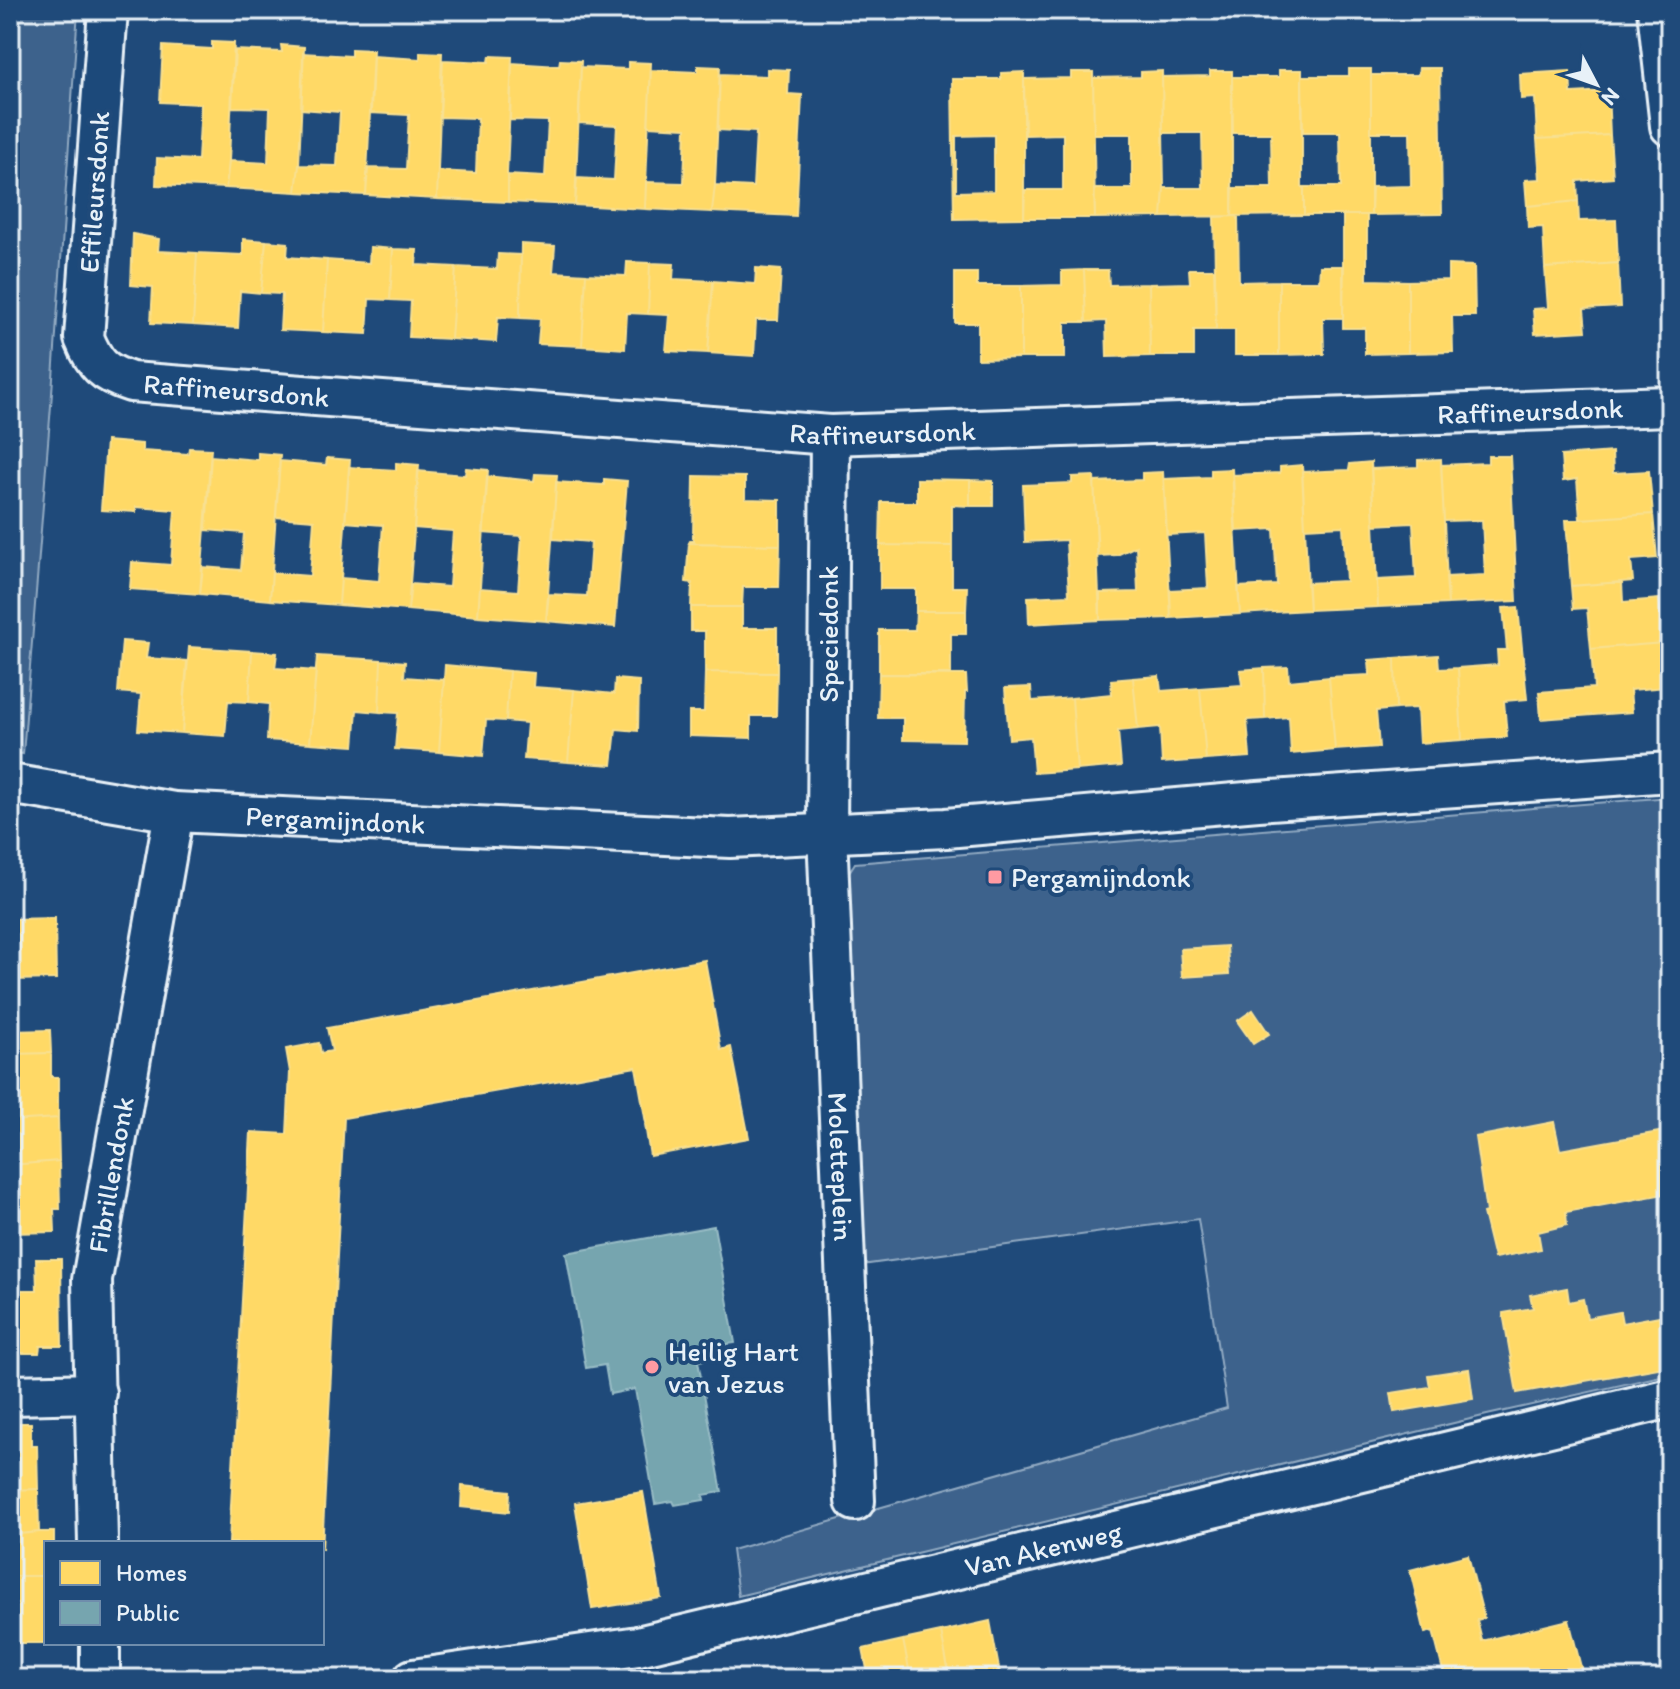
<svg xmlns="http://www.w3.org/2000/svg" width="1680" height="1689" font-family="Itim,sans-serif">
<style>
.grass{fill:#3c628c;stroke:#92aac2;stroke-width:2}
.homes{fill:#ffd966;stroke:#f8e092;stroke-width:2;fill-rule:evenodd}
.public{fill:#76a5af;stroke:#98bcc5;stroke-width:2}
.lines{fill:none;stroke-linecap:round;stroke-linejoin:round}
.street-casing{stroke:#e8f1f8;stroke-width:44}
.street{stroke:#1f4a7a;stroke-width:38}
.poi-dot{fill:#ff9aa2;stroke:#1f4a7a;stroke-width:3}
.labels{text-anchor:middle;stroke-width:8;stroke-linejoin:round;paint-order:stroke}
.street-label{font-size:28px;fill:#e8f1f8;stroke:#1f4a7a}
.poi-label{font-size:28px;fill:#e8f1f8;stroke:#1f4a7a;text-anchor:start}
</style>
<rect width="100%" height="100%" fill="#1f4a7a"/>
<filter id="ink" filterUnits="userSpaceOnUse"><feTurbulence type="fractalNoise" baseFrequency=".0125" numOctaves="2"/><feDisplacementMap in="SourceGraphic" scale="16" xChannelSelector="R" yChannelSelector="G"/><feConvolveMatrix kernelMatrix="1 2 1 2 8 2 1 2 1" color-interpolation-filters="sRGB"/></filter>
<g filter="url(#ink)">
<path class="grass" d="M10,10H78L52,393L23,754L10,752Z
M1670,797V1374L1487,1415L738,1596L732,1550L1227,1408L1198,1219L854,1266L840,886L855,863Z"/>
<path class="homes" d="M212,42L234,43L229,161L226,188L156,185L157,158L198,160L201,104L160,102L163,46L212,49Z
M281,45L304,47L299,165L296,192L226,188L229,161L268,163L270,108L232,107L235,50L282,52Z
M351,49L373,50L366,195L296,192L299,165L337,166L340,112L301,109L303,53L351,56Z
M420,52L442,53L437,199L366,195L368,168L406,169L409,115L371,113L373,56L420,59Z
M490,56L512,57L507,174L508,175V202L437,199L438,171L476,173L478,118L440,117L443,60L489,62Z
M560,60L581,61L575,205L508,202V175L545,177L548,121L510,120L512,63L559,66Z
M628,62L651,63L645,209L575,205L577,178L614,180L617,125L579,123L581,67L628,69Z
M698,66L720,67L715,185L712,212L645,209L646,182L684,183L686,128L648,126L651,70L698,72Z
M1419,68H1440L1442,214L1371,215L1372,187L1411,186L1410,132H1371V75H1418Z
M767,69L789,70L788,94L802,95L796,216L712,212L715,185L753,187L756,132L718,130L720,74L767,76Z
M1349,69H1371V215H1304V187H1341L1340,132H1303L1302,76H1349Z
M1279,70H1302V187H1304V215L1232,216L1233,188H1272L1271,133H1233L1232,77H1279Z
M1162,71L1164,188L1162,217L1095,218L1094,189H1132V134H1094L1093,78L1141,77V72Z
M1210,71H1232V216L1162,217L1164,188H1203L1202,133H1163L1162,77L1210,76Z
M1570,71L1571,93L1608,91L1610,135L1537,139L1535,98L1521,99L1520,74Z
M1024,72V218L954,219L952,79H1001V73ZM994,135V191L956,192V136Z
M1071,72H1093L1095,218H1024L1025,190H1063V134L1025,135L1024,79L1071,78Z
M1610,135L1613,178L1577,181L1578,201L1527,206L1525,180L1540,179L1537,139Z
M1578,201L1579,221L1616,220L1618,263L1545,268L1543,227L1528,228L1527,206Z
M1343,215H1367V280L1408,281V353L1365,354V328H1343Z
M1238,216L1239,282L1279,281V355H1235V330H1216L1214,217Z
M133,234L159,239L158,251L197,253L193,325L151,323L153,287L131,285Z
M243,239L266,241L261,293L240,291L238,328L193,325L197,253L243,255Z
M266,241L288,243L287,257L327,260L323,332L280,330L282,294L261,293Z
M521,244L555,246L553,272L586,274L582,346L538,344L540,319L520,318Z
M370,247L393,249L390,300L369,299L367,334L323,332L327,260L369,263Z
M393,249L417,250L416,265L456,267L451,339L409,337L411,301L390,300Z
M498,254L521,255L520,318L498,317L496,342L451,339L456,267L497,269Z
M627,262L650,263L648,314L627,313L625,349L582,346L586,274L626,276Z
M650,263L674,264L673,279L713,281L708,353L666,351L669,315L648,314Z
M1618,263L1620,307L1584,309L1586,331L1535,334L1533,309L1548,308L1545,268Z
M1448,265L1474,266L1475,316H1452L1453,352L1408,353V281L1448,280Z
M1320,266H1344L1343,318H1323L1324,354L1279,355V281H1319Z
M756,268L781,270L778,320H756L754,356L708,353L713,281L755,284Z
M1189,269H1214L1216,330H1194V356H1150L1149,284L1190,283Z
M1084,270H1108L1109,285L1149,284L1150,356L1107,357L1106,321L1086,322Z
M1084,270L1086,322H1065V358H1021V286L1062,285V271Z
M955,273H977V286H1021V358L978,359V323H955Z
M106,441L142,444V451L188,454L189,448L211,449L200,594L130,589L132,562L171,565L175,510L136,507V512L101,510Z
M1612,452L1613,473L1649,471L1653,514L1580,519L1577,479L1563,481L1561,456Z
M258,453L280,455L270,600L200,594L203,567L241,570L244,533L206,530L211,456L258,460Z
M1488,456H1510L1517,601L1448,604L1446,577L1485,575L1482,520L1444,521L1441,465L1488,463Z
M327,458L350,460L339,605L270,600L272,573L310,576L314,520L276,517L280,461L326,465Z
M1441,459L1448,604L1378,607L1377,580L1416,578L1413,523L1374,525L1371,469L1418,467V460Z
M1371,462L1378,607L1309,610L1307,583L1346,581L1343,526L1305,528L1302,472L1349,470L1350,464Z
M396,463L419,465L408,610L339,605L341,578L379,581L383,525L345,522L349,467L396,470Z
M1302,465L1309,610L1240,614L1238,587L1277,585L1274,529L1236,531L1233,475L1280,473V467Z
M466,468L488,470L478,616L408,610L411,584L449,587L453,531L414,528L418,471L465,475Z
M1232,469L1240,614L1171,618L1170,590L1208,588L1205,533L1167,535L1164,479L1211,477V470Z
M1163,472L1171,618L1100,620V593L1138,592L1136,546L1117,555L1098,556L1094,482L1142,480V473Z
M535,474L557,475L546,621L478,616L480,588L518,591L522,536L483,533L487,476L534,481Z
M694,476L745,477V499L780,500V545L689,543L690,541H693V537Z
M1094,476L1100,620L1029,624L1028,597L1069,595L1066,540L1025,542L1023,485L1072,483V477Z
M604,479L627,481L615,627L546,621L549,594L587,596L591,542L553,539L556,482L604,485Z
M917,479L970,480V506L952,505V546L880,545L881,502H917Z
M970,480L993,481V506H970Z
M1653,514L1657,558L1631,560L1633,581L1571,586L1566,520Z
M689,543L780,545L779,587H743L742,607H691L692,583L686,582Z
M880,545L952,546V587H967L966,611H916V589H880Z
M1622,582L1623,602L1659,599L1663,643L1591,649L1587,608L1573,609L1571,586Z
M691,607H742V628H777V673L705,672V631H691Z
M1518,607L1527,699L1504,701L1507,737L1462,740L1458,668L1498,665L1497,650H1507L1503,608Z
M916,611H966V634H951V674H879V630H915Z
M122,641L148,643L146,658L187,661L182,733L138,730L141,694L118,692Z
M1663,643L1667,687L1630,690L1632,712L1541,719L1539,692L1594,688L1591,649Z
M189,647L252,651L249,702L228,701L225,736L182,733Z
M252,651L277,653L275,668L316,671L310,743L267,740L269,704L249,702Z
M1438,655L1439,669L1458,668L1462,740L1419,743L1417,708L1396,709L1395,658Z
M317,656L381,660L379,712L357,710L354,746L310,743Z
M1395,658L1396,709L1376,711L1379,747L1335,750L1329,677L1370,675L1369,660Z
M381,660L405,662L404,677L444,680L439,752L395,749L398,713L379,712Z
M445,665L509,671L506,721L486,720L483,756L439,752Z
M1288,667L1289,681L1329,677L1335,750L1291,754L1289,717L1265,719L1264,668Z
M1264,668L1265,719L1247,720L1250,757L1206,760L1200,688L1242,685L1240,670Z
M509,671L534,673L533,687L574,690L568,762L524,759L527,723L506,721Z
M705,672L777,673L776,716H751V738L689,736V712H704Z
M879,674L966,675L967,692H965L964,741L903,740V718H878Z
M1159,676L1161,691L1200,688L1206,760L1162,763L1160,727L1138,729L1133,678Z
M1133,678L1138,729L1118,731L1121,766L1077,770L1072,698L1112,694L1111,680Z
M615,679L639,681L638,731L616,729L612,765L568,762L574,690L614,694Z
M1031,687L1032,701L1072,698L1077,770L1034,773L1031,737L1009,739L1005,688Z
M55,918L56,979L12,980L11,919Z
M1227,946L1229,974L1182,977L1180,949Z
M705,960L721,1050L731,1047L749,1138L650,1156L645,1124L646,1123L636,1067L344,1118L322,1550V1543H229L251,1132L287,1134L290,1072L286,1049L319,1043L321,1053L332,1051L327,1028Z
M1253,1010L1269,1034L1253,1044L1237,1021Z
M50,1030L51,1053L10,1054V1031Z
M51,1053V1077H58V1118L10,1121V1054Z
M58,1118L59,1161L10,1165V1121Z
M1554,1122L1560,1150L1670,1130V1193L1566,1212L1567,1225L1538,1232L1541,1249L1494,1258L1483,1213L1486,1212L1475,1137Z
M59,1161L60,1209H54L55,1232L10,1233V1165Z
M36,1259H61L62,1346H40L39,1353H10V1290H37Z
M1567,1288L1569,1302L1583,1299L1587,1318L1620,1312L1622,1323L1670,1314V1366L1517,1393L1503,1313L1533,1308L1530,1295Z
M1469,1369L1473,1399L1394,1412L1391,1393L1430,1387L1428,1375Z
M10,1423H31V1446H37L38,1489L10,1490Z
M462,1486L510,1491L509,1512L461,1507Z
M38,1489L39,1532L10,1535V1490Z
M643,1492L661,1598L592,1609L575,1503Z
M39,1532H54V1543H46V1576H10V1535Z
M1468,1555L1484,1618L1477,1620L1482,1641L1569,1620L1584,1679H1445L1433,1631L1425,1633L1410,1570Z
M10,1576H46V1643H10Z
M990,1621L1001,1679H950L941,1632Z
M941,1632L950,1679H911L903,1640Z
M903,1640L911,1679H869L863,1649Z
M725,1670L726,1679H669V1678Z"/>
<path class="public" d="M714,1226L735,1343L714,1346L716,1358L698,1361L722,1492L703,1495L704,1500L675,1505L673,1501L655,1504L635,1389L610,1394L605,1365L586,1368L566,1253Z"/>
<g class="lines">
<g class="street-casing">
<g id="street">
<path id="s1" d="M108,10L84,338C95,365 103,373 131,382L830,435L1670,406"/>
<path d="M1657,10L1670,126"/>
<path id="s2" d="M830,435L827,832L855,1501"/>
<path id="s3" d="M10,784L174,812L730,838L946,828L1258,801L1670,772"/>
<path d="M10,1395L96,1393"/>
<path id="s4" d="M98,1543L92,1280L174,812"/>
<path d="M100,1643V1679"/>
<path id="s5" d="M413,1679L638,1646L1670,1398"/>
</g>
</g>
<use href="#street" class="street"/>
</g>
</g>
<g class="poi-dot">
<rect x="987" y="869" width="16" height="16" rx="4"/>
<circle cx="652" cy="1367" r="8"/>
</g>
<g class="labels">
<g class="street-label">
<text transform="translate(94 192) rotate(-86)" y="10">Effileursdonk</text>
<text dy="10" stroke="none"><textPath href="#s1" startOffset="502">Raffineursdonk</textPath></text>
<text dy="10" stroke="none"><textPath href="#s1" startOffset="1798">Raffineursdonk</textPath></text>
<text dy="10" stroke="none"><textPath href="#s1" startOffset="1150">Raffineursdonk</textPath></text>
<text transform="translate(828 634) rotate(-90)" y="10">Speciedonk</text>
<text dy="10" stroke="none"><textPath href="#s3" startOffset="328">Pergamijndonk</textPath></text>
<text dy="10" stroke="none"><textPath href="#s2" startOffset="732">Moletteplein</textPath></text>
<text dy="10" stroke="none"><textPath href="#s4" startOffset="370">Fibrillendonk</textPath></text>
<text dy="10" stroke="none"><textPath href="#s5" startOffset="644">Van Akenweg</textPath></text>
</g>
<g class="poi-label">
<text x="1011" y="887">Pergamijndonk</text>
<text x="668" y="1361">Heilig Hart<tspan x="668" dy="32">van Jezus</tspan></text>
</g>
</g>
<rect width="1680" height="1689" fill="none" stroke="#1f4a7a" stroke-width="40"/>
<rect x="20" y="20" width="1640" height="1649" fill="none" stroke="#e8f1f8" stroke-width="3" filter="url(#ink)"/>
<rect x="44" y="1541" width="280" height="104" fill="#1f4a7a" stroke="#6f8dac" stroke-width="2"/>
<rect x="60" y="1561" width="40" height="24" fill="#ffd966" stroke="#6f8dac" stroke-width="2"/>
<text x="116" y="1581" font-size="24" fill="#e8f1f8">Homes</text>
<rect x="60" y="1601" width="40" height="24" fill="#76a5af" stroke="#6f8dac" stroke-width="2"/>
<text x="116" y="1621" font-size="24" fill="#e8f1f8">Public</text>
<g transform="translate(1596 84) rotate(131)" stroke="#1f4a7a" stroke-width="6" paint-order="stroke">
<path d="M0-6L14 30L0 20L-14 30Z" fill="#e8f1f8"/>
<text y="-12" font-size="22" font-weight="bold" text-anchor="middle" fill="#e8f1f8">N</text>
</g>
</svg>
